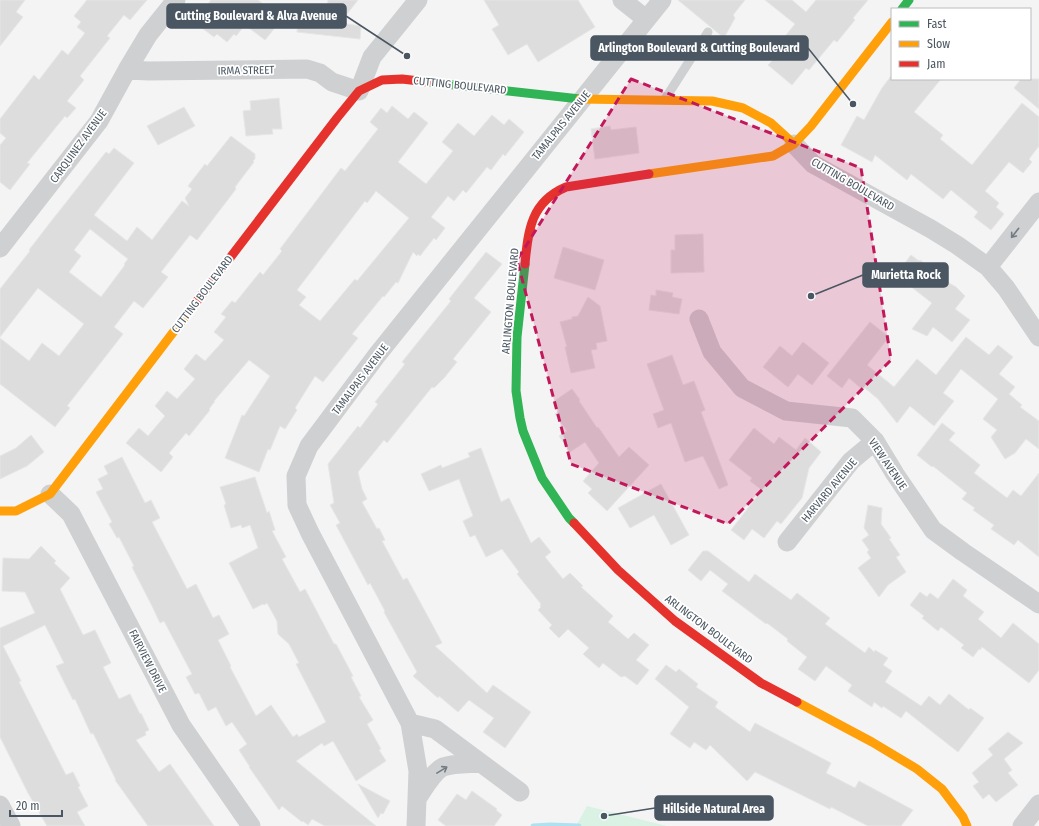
<svg xmlns="http://www.w3.org/2000/svg" width="1039" height="826" font-family="'Fira Sans Condensed',sans-serif">
<style>
.green{fill:#d9f2e3}
.lines{fill:none;stroke-linecap:round;stroke-linejoin:round}
.stream{stroke:#aee2f0;stroke-width:5}
.building{fill:#ddddde;stroke:#e5e6e7;fill-rule:evenodd}
.lane{stroke:#ced0d2;stroke-width:9}
.street{stroke:#ced0d2;stroke-width:19}
.fast{stroke:#30b455;stroke-width:9}
.slow{stroke:#ff9f0a;stroke-width:9}
.jam{stroke:#e5322d;stroke-width:9}
.oneway{stroke:#727b83}
.marked{fill:#c2185b;fill-opacity:0.2;stroke:#c2185b;stroke-width:3;stroke-dasharray:8 5;stroke-linejoin:round}
.labels{text-anchor:middle;stroke-width:3.5;stroke-linejoin:round;paint-order:stroke}
.street-label{font-size:11px;fill:#4a5661;stroke:#fff}
.leader{fill:none;stroke:#4a5661;stroke-width:1.5}
.callout-dot{fill:#4a5661;stroke:#fff;stroke-width:1.5}
.callout{fill:#4a5661;stroke:#4a5661;stroke-width:1.5}
.callout-label{font-size:12px;text-anchor:middle;font-weight:bold;fill:#fff}
</style>
<rect width="100%" height="100%" fill="#f4f4f4"/>
<path class="green" d="M587,806L667,826H576Z"/>
<g class="lines">
<path class="stream" d="M533,826L550,825L579,826"/>
</g>
<path class="building" d="M0,0H25L16,12L23,17L0,46Z
M87,0H147L130,20L124,15L107,36L110,38L80,76L84,80L67,101L76,108L67,118L65,116L27,163L30,164L10,190L0,182V145L6,138L0,133V119L34,75L39,80L62,50L68,55L85,33L77,27L81,22L74,16Z
M211,0H258L282,19L265,40L245,25L236,36L234,34L227,42L217,34L214,37L194,22Z
M328,0H358L340,23L361,26L360,39L297,32L299,7L327,10Z
M484,0H578L595,27L538,62L527,44L508,55L492,29L499,25Z
M678,0H745L733,15L735,18L724,38Z
M765,0H792L806,12L816,0H868L853,18L855,20L837,42L834,40L809,70L806,68L792,85L768,65L773,60L769,56L795,24Z
M891,76L892,79H941L914,112L943,135L940,139L972,165L1022,103L1039,117V146L1029,159L1032,162L1023,173L1009,162L985,191L999,203L996,207L1004,214L991,230L974,217L978,212L951,190L943,199L911,174L907,180L875,155L872,162L841,145L857,116L864,120L882,88Z
M1021,79H1039V109L1014,88Z
M279,98L282,129H272L273,134L246,136L243,111L251,110L250,101Z
M392,106L408,119L414,112L428,123L398,162L426,184L453,151L442,142L458,123L474,136L492,115L504,125L509,119L524,132L505,156L503,154L491,170L487,167L466,193L463,190L454,201L448,196L431,217L445,228L436,240L434,238L420,256L418,254L417,256L413,252L398,283L396,282L384,297L383,296L352,334L358,338L323,382L315,376L295,408L297,410L285,429L280,426L270,450L268,449L259,472L225,458L242,415L244,416L270,376L249,360L214,401H215L209,409L210,410L189,436L186,433L169,453L173,457L161,472L126,443L139,428L148,436L165,416L155,406L167,391L177,399L195,379L184,369L196,354L205,361L224,340L214,332L226,317L221,314L232,301L235,303L260,272L263,275L282,251L280,249L341,168L345,171L378,129L370,122L381,108L387,113ZM376,191L409,218L357,281L355,279L320,321L299,305L306,297L297,290L365,201L367,203Z
M184,107L195,126L158,145L147,126Z
M610,126L611,130L636,127L639,153L595,159L591,129Z
M231,136L255,154V159L253,161L254,162L235,187L236,189L197,240L190,235L161,272L168,277L143,308L134,301L114,327L123,334L67,406L70,408L55,427L0,384V338L29,361L42,343L59,356L84,324L38,288L0,337V289L30,251L29,250L49,224L106,152L109,154L114,148L134,163L94,215L127,241L137,227L152,240L182,201L189,206L185,198L192,189L188,186L205,164L207,166ZM90,229L128,259L124,264L125,265L101,297L69,272L81,256L74,250Z
M703,234L704,272L671,273V250H675V235Z
M563,247L604,260L595,290L554,278Z
M486,252L502,264L474,298L491,312L453,359L457,362L444,378L434,388L432,387L387,443L384,440L358,472L362,489L367,499L362,502L377,529L379,528L385,540L382,541L403,580L407,578L439,637L442,643L435,646L487,693L493,685L531,712L505,748L483,732L494,718L469,700L458,712L439,696L438,698L413,676L417,672L384,612L385,611L370,583L368,585L336,525L340,523L330,505L334,503L328,464L358,426L360,428L378,404L375,402L405,364L402,362L451,301L449,299Z
M911,255L919,261L920,260L949,283L956,287L965,296L955,309L970,320L952,342L933,327L927,336L912,329L932,303L896,275Z
M656,290L673,293L672,297L682,299L679,314L649,310L651,295L656,296Z
M588,297L600,306L607,341L596,343L597,349L591,350L595,368L571,373L565,347H567L560,322L572,319V317L578,316Z
M870,322L889,337L867,365L894,387L917,359L936,375L966,337L989,355L998,345L1013,357L999,374L1015,387L1009,394L1022,405L1020,407L1039,421V449L1026,439L1015,453L1005,459L991,437L997,430L983,419L998,399L961,369L943,393L954,401L934,426L910,406L897,423L878,399L865,388L863,390L849,378L842,388L827,376Z
M803,342L829,363L812,385L798,374L788,387L763,367L780,346L792,356Z
M672,355L683,385L694,381L705,410L701,412L728,485L719,489L703,456L685,462L671,423L658,428L653,414L664,410L647,364Z
M572,389L580,400L579,401L597,428L598,427L619,457L629,447L649,465L607,511L588,493L592,489L583,481L599,463L585,442L570,452L559,436L567,431L555,414L559,411L553,402Z
M942,423L955,433L949,440L980,465L974,473L1007,498L1013,490L1021,496L1039,473V557L1018,540L1014,545L991,529L994,525L973,510L975,508L962,499L967,493L933,466L932,467L917,455Z
M754,428L774,444L779,437L796,450L805,438L821,452L809,468L802,498L781,524L777,521L764,538L752,529L744,540L731,530L762,490L750,481L752,478L729,460Z
M31,435L44,452L27,466L0,479V456L16,448Z
M481,448L501,502L509,498L531,543L539,537L551,552L545,557L563,579L570,573L583,586L581,587L613,616L608,622L628,639L634,633L649,645L636,660L649,670L637,685L625,676L621,677L603,663L599,668L583,654L589,648L568,629L559,638L549,628L552,625L538,610L541,607L540,605L541,604L517,574L519,572L502,549L486,557L475,535L470,537L463,521L473,516L459,479L429,491L421,474L441,465L442,468L470,457L468,453Z
M122,457L145,503L151,500L160,518L152,522L187,589L196,584L213,618L219,615L229,634L218,640L231,666L230,667L256,716L271,705L293,737L297,734L299,737L326,722L296,664L299,663L289,644L278,634L277,621L267,603L264,605L263,604L253,609L229,563L258,548L250,525L242,528L241,525L231,528L224,505L226,504L220,487L255,477L267,513L269,511L275,530L272,531L286,557L282,559L300,592L305,589L334,644H336L353,676L351,677L361,696L359,697L373,720L367,724L381,749L379,750L386,761L356,781L333,741L324,746L322,743L296,761L376,826H325L312,819L308,825L303,821L302,822L282,806L279,810L249,767H250L239,750L247,744L232,722L226,726L216,707L208,711L199,693L195,694L186,677L192,674L164,621L160,623L152,606L132,567L134,566L119,537L117,538L109,524L112,522L96,492L103,489L98,479L108,474L104,466Z
M661,484L689,535L671,545L654,515L630,528L618,508Z
M868,505L882,508L881,524L891,538L889,539L900,555L896,557L906,572L888,585L879,597L858,568L871,558L867,552L869,550L862,540L869,535L864,528Z
M41,546L56,561L54,563L70,578L60,589L83,635L95,630L111,663L103,667L119,699L130,694L140,714L141,713L149,730L145,732L146,735L136,740L159,772L170,764L214,826H148L115,780H116L93,733L91,734L75,699L73,700L56,666L64,663L45,625L3,646L21,681L19,682L66,775L73,772L80,786L78,787L88,806L77,812L85,826H47L28,793L0,737V628L35,613L25,592L2,591L3,558L29,559Z
M703,551H708L749,582L755,574L791,600L797,593L830,618L825,624L865,653L869,647L874,652L875,650L888,658L883,665L892,671L885,682L921,706L929,696L940,705L949,694L969,710L970,708L984,718L958,752L906,711L901,718L883,706L882,708L874,702L872,707L848,691L852,685L826,666L815,681L798,669L807,657L787,641L788,639L767,623L766,624L722,591L728,584L710,570L701,581L688,570Z
M953,579L967,590L963,596L984,612L978,619L1001,638L1013,623L1039,644V670L1029,683L982,647L980,650L979,649L973,657L961,648L964,645L941,627L938,631L922,618L924,616L910,605L920,592L927,597L930,593L938,599Z
M666,665L676,672L679,669L698,684L696,687L718,702L715,707L750,732L755,723L831,763L826,773L855,788L859,781L913,810L901,826H868L831,807L830,809L755,772L747,781L710,745L706,750L694,742L690,748L670,734L689,707L655,679Z
M1008,732L1023,743L1004,759L1012,770L1008,773L1018,785L996,802L989,794L983,799L973,786L979,782L972,773L993,755L988,749Z
M358,784L390,801L383,814L381,813L378,818Z
M472,791L497,809L496,810L502,815L494,826H446L438,820L457,794L466,800Z"/>
<g class="lines">
<path class="lane" d="M665,99L708,32"/>
<path class="street" d="M622,0L646,19
M127,70L149,71L307,69L320,73L332,82L359,91L372,57L418,0
M794,144L813,164L931,229L957,245L988,267L1006,288L1039,337
M0,248L99,121L127,70L148,35L176,0
M988,267L1039,202
M699,319L712,352L742,388L786,411L852,418L875,441L895,474L933,530L963,552L1039,604
M50,494L71,514L181,725L251,826
M787,542L851,461L875,441
M410,723L435,729L520,792
M417,799C423,790 433,772 443,767C455,763 469,764 481,763
M0,805L11,826
M416,826L418,771L410,723L310,533L297,505L296,476L309,446L377,355L662,0
M1022,826L1039,804"/>
<path class="fast" d="M902,9L909,0
M428,82L580,99
M525,264L517,337L516,391L520,418L523,431L542,478L569,518L574,523"/>
<path class="slow" d="M580,99L712,101L743,108L771,123L794,144
M649,174L773,156L794,144L811,126L892,22
M0,511H16L50,494L197,301
M797,702L872,742L917,769L942,789L963,817L967,826"/>
<path class="jam" d="M525,264C528,230 531,202 566,187L649,174
M197,301L337,118L359,91L382,80L402,79L428,82
M574,523L618,570L675,621L761,683L797,702"/>
</g>
<defs><path id="oneway-shaft" d="M-6 0H5M1.5-3L5.5 0L1.5 3" fill="none" stroke-width="1.6" stroke-linecap="round" stroke-linejoin="round"/></defs>
<g class="oneway">
<use href="#oneway-shaft" transform="translate(1015 233) rotate(128)"/>
<use href="#oneway-shaft" transform="translate(442 770) rotate(-31)"/>
</g>
<path class="marked" d="M631,79L861,168L891,360L728,524L571,464L517,260Z"/>
<g class="labels">
<g class="street-label">
<text transform="translate(246 70) rotate(-1)" y="4">IRMA STREET</text>
<text transform="translate(460 85) rotate(6)" y="4">CUTTING BOULEVARD</text>
<text transform="translate(561 125) rotate(-51)" y="4">TAMALPAIS AVENUE</text>
<text transform="translate(78 146) rotate(-54)" y="4">CARQUINEZ AVENUE</text>
<text transform="translate(853 184) rotate(30)" y="4">CUTTING BOULEVARD</text>
<text transform="translate(202 294) rotate(-53)" y="4">CUTTING BOULEVARD</text>
<text transform="translate(510 301) rotate(-85)" y="4">ARLINGTON BOULEVARD</text>
<text transform="translate(360 379) rotate(-53)" y="4">TAMALPAIS AVENUE</text>
<text transform="translate(888 464) rotate(56)" y="4">VIEW AVENUE</text>
<text transform="translate(829 490) rotate(-50)" y="4">HARVARD AVENUE</text>
<text transform="translate(709 629) rotate(37)" y="4">ARLINGTON BOULEVARD</text>
<text transform="translate(148 661) rotate(63)" y="4">FAIRVIEW DRIVE</text>
</g>
</g>
<path class="leader" d="M407 56L346 16M853 104L808 48M811 296L863 275M604 816L655 808"/>
<g class="callout-dot">
<circle cx="407" cy="56" r="4"/>
<circle cx="853" cy="104" r="4"/>
<circle cx="811" cy="296" r="4"/>
<circle cx="604" cy="816" r="4"/>
</g>
<g class="callout">
<rect x="167" y="4" width="179" height="24" rx="4"/>
<rect x="591" y="36" width="217" height="24" rx="4"/>
<rect x="863" y="263" width="85" height="24" rx="4"/>
<rect x="655" y="796" width="118" height="24" rx="4"/>
</g>
<g class="callout-label">
<text x="256" y="20">Cutting Boulevard &amp; Alva Avenue</text>
<text x="699" y="52">Arlington Boulevard &amp; Cutting Boulevard</text>
<text x="906" y="279">Murietta Rock</text>
<text x="714" y="813">Hillside Natural Area</text>
</g>
<rect x="891" y="8" width="140" height="72" fill="#ffffff" stroke="#b7bbc0"/>
<rect x="899" y="21" width="20" height="6" fill="#30b455" stroke="#b7bbc0"/>
<text x="927" y="28" font-size="12" fill="#4a5661">Fast</text>
<rect x="899" y="41" width="20" height="6" fill="#ff9f0a" stroke="#b7bbc0"/>
<text x="927" y="48" font-size="12" fill="#4a5661">Slow</text>
<rect x="899" y="61" width="20" height="6" fill="#e5322d" stroke="#b7bbc0"/>
<text x="927" y="68" font-size="12" fill="#4a5661">Jam</text>
<path d="M10 810v6h52v-6" fill="none" stroke="#4a5661" stroke-width="2"/>
<text x="16" y="810" font-size="12" fill="#4a5661" stroke="#ffffff" stroke-width="3" paint-order="stroke">20 m</text>
</svg>
